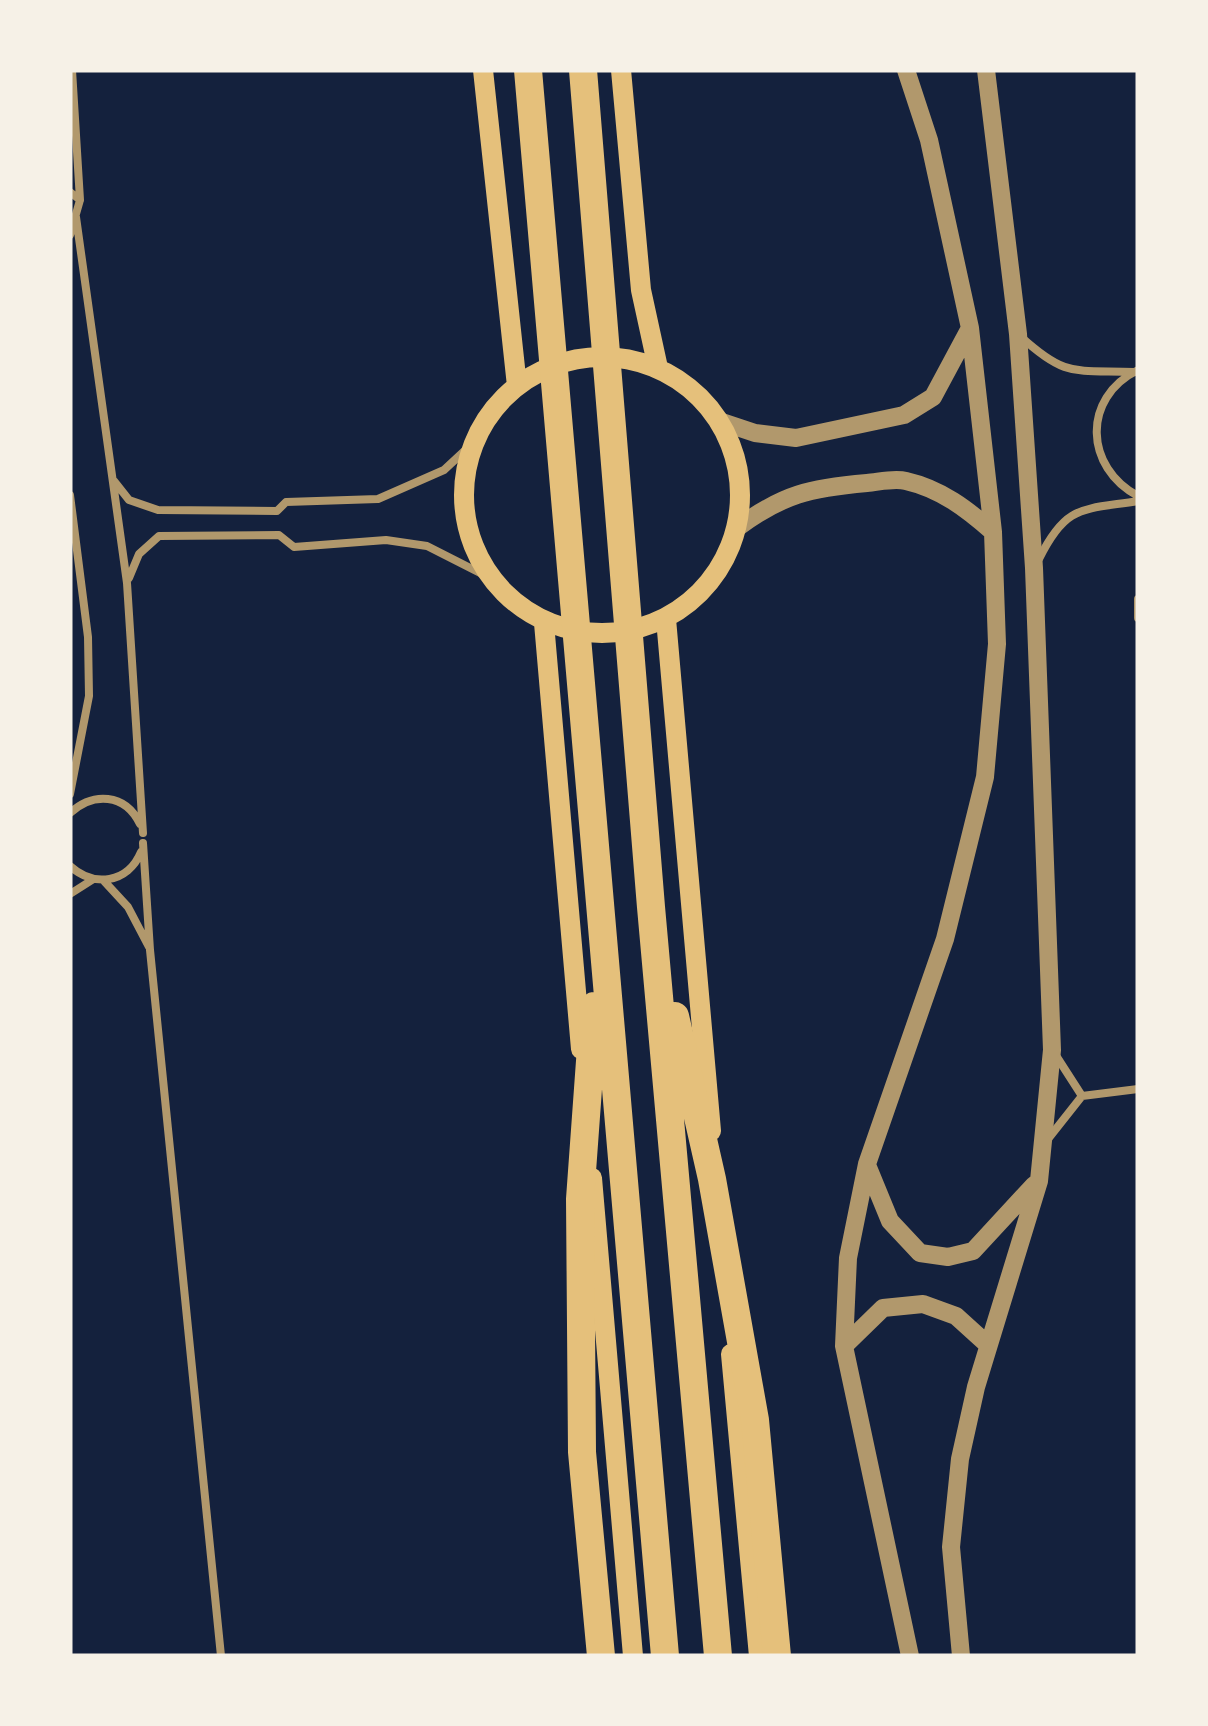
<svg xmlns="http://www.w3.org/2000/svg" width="1208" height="1726" font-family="Literata,serif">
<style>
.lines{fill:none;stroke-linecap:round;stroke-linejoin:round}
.service{stroke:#b1986c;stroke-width:8}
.tertiary{stroke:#b1986c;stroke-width:18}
.secondary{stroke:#e5c07b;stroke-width:20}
.trunk{stroke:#e5c07b;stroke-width:28}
</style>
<rect width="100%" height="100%" fill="#14213d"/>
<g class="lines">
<path class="service" d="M72,70L80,200
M70,192L80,200L70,235
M76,217L127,583L143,833
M1020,336C1066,378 1074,370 1134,372
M1138,370C1081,398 1085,468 1138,496
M114,481L129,500L158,510L277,511L286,502L378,499L444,470L473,443
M70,495L88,637L89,696L70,794
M1039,559C1066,504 1082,510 1138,501
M129,578L139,554L159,536L279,535L294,547L386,540L427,546L490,578
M1138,599V618
M70,813C93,792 125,793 140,824
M143,843L150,950L221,1656
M70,866C94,888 128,883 141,852
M104,881L128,907L149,947
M70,894L92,880
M1055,1054L1082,1096
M1048,1139L1082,1096L1138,1089"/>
<path class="tertiary" d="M906,70L929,140L970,328L993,532L997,644L985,777L945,939L867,1164L848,1258L844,1346L910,1656
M719,421L755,433L796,438L904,415L933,397L970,328
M737,528C783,494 810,488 867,483C879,482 894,478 906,481C941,489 967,509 993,532
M867,1165L890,1221L920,1253L948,1257L973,1251L1034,1185
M844,1346L883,1308L923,1304L956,1316L988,1345
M961,1656L951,1547L960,1459L976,1387L1039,1181L1052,1050L1034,568L1018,334L986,70"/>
<path class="secondary" d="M483,70L517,386
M621,70L641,290L658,368
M464 495a138 138 0 1 1 276 0a138 138 0 1 1-276 0Z
M666,619L711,1131
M544,623L581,1049
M592,1178L633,1656
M731,1354L759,1656"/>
<path class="trunk" d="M528,70L665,1656
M583,70L651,907L718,1656
M594,1006L580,1199L582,1452L601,1656
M675,1016L712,1179L755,1420L777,1656"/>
</g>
<rect width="1208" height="1726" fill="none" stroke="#f6f1e7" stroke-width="145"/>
</svg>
